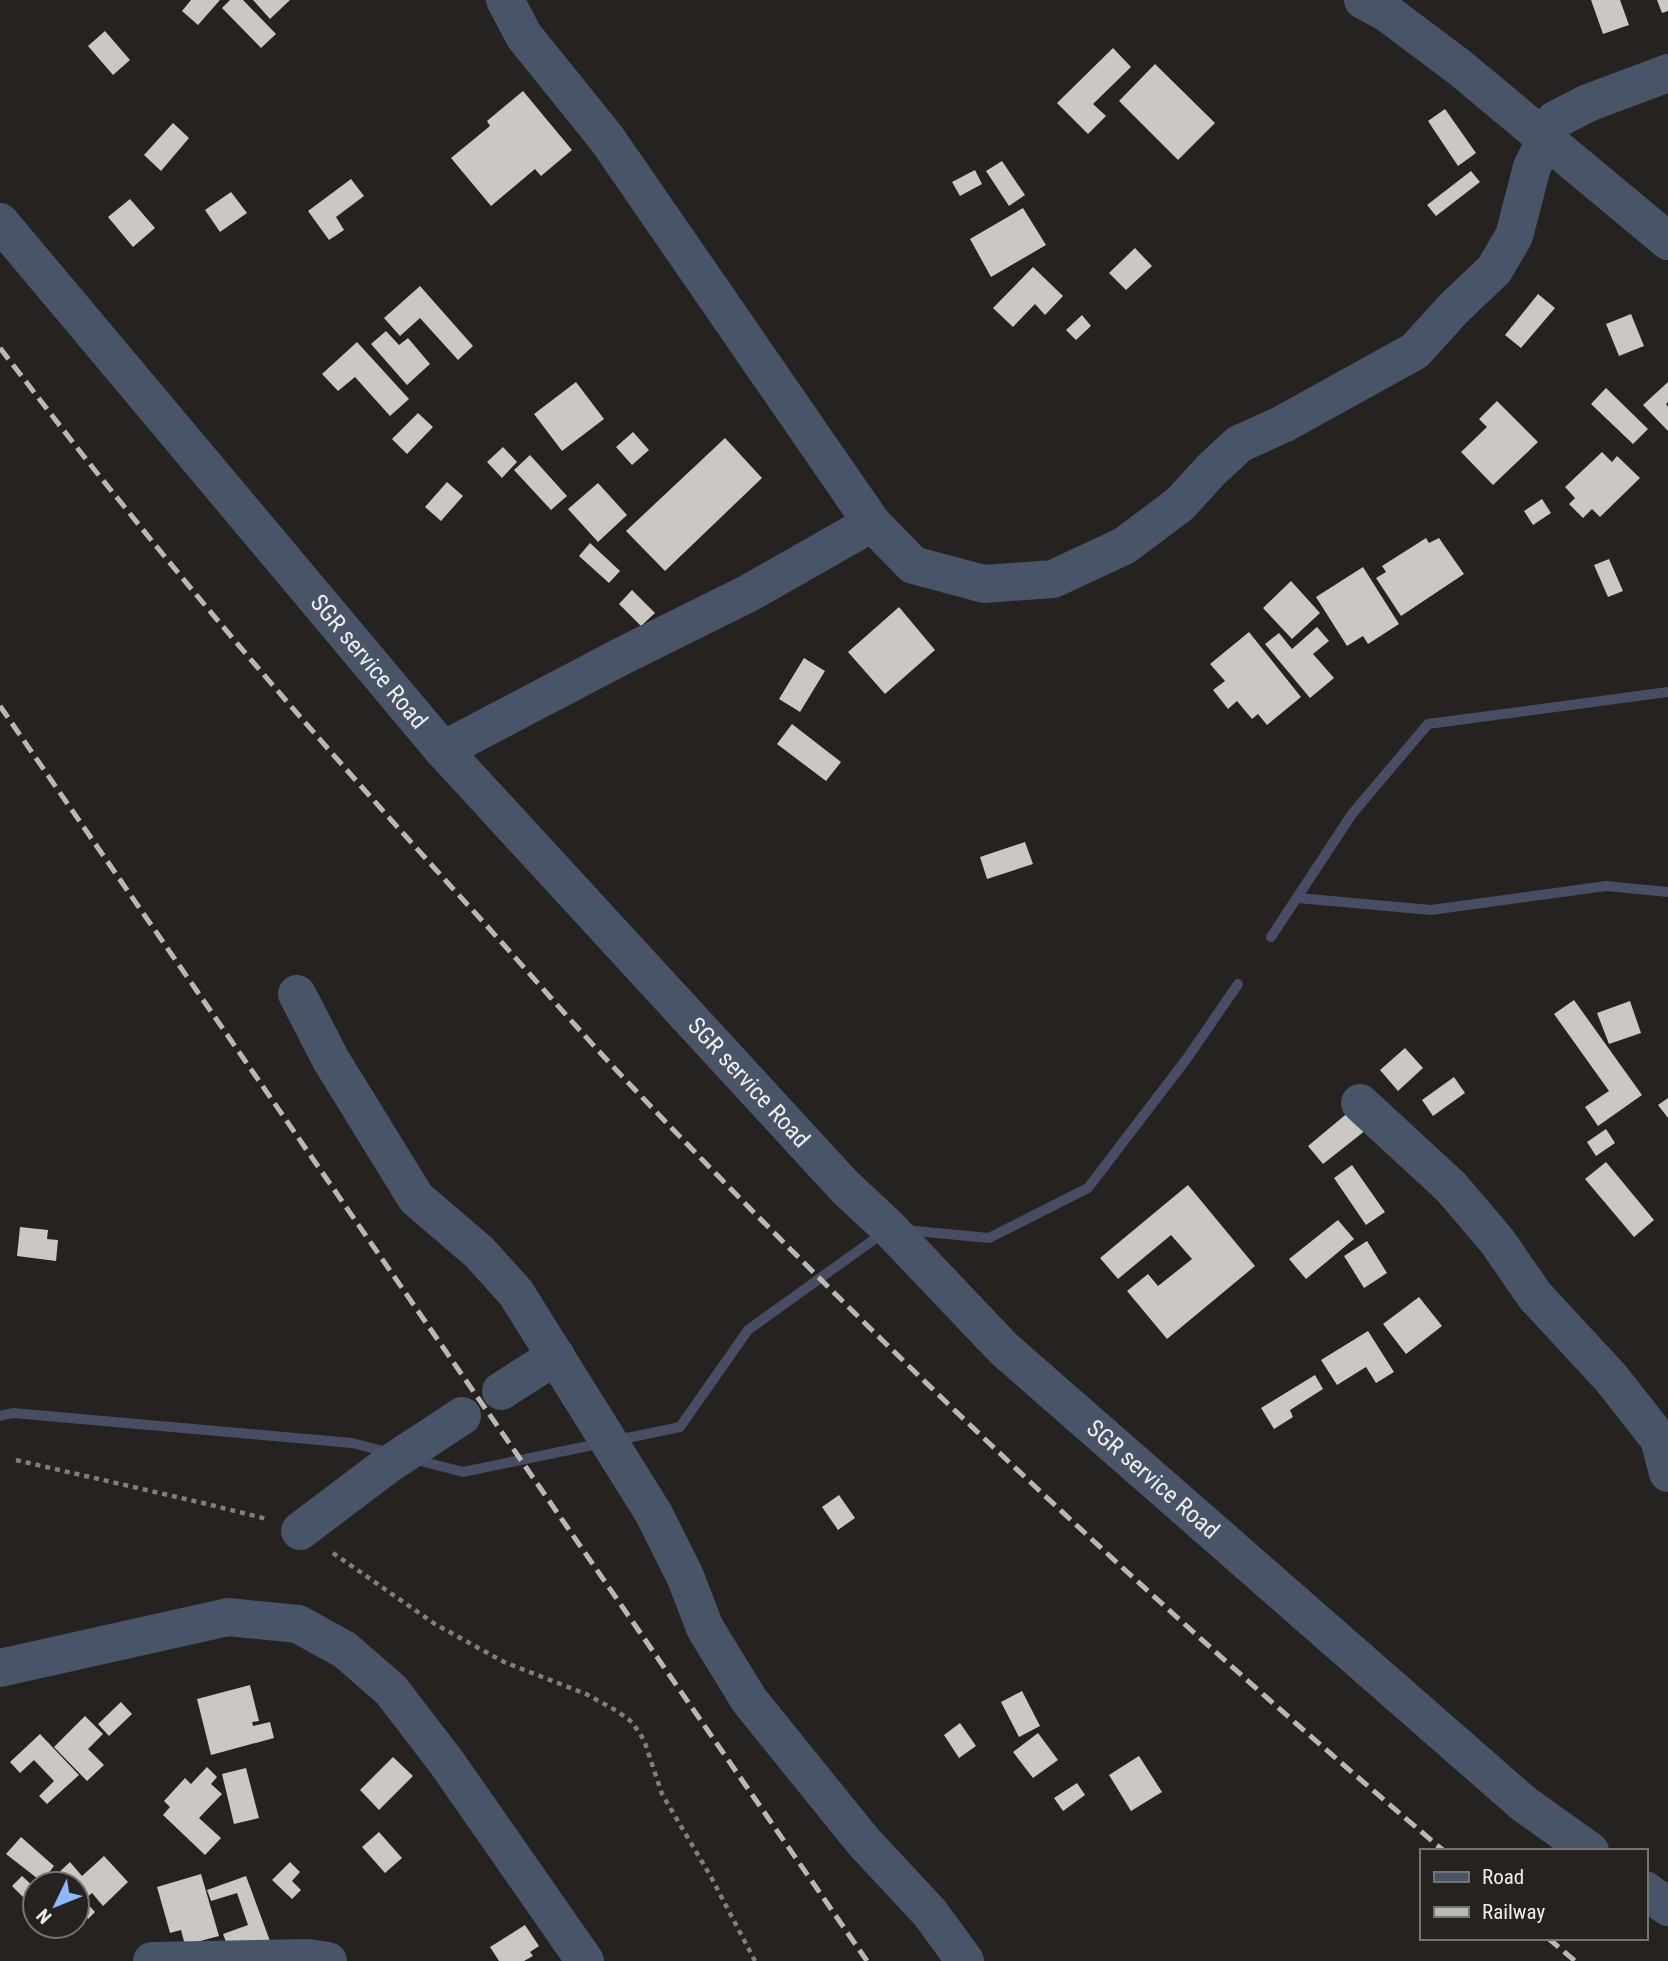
<svg xmlns="http://www.w3.org/2000/svg" width="1668" height="1961" font-family="'Roboto Condensed',sans-serif">
<style>
.lines{fill:none;stroke-linecap:round;stroke-linejoin:round}
.stream{stroke:#484c64;stroke-width:10}
.building{fill:#cbc7c3}
.path{stroke:#827f7d;stroke-width:4.5;stroke-dasharray:5 5;stroke-linecap:butt}
.street{stroke:#485467;stroke-width:38}
.rail{stroke:#bab8b5;stroke-width:5;stroke-dasharray:14 7;stroke-linecap:butt}
.labels{text-anchor:middle;stroke-width:7;stroke-linejoin:round;paint-order:stroke}
.street-label{font-size:24px;fill:#f0eeec;stroke:#25221f}
</style>
<rect width="100%" height="100%" fill="#25221f"/>
<g class="lines">
<path class="stream" d="M1298,898L1431,910L1606,886L1668,892
M1271,937L1352,814L1428,724L1668,692
M905,1230L989,1238L1088,1188L1188,1057L1238,984
M0,1416L13,1413L352,1443L387,1452
M413,1459L463,1472L680,1427L748,1330L883,1233"/>
</g>
<path class="building" d="M191,0H220L198,25L182,11Z
M230,0H243L276,34L261,48L222,8Z
M253,0H290L270,19Z
M1591,0H1620L1629,25L1603,34Z
M1657,0H1668V11L1662,13Z
M105,31L130,60L113,75L88,46Z
M1113,48L1131,67L1093,104L1106,116L1088,134L1057,103Z
M1155,64L1215,123L1178,160L1119,101Z
M523,91L572,150L541,176L535,169L491,206L451,158L490,126L487,121Z
M1445,109L1476,153L1458,166L1428,121Z
M173,123L189,138L161,171L144,155Z
M1002,161L1025,195L1009,206L986,171Z
M975,170L982,184L960,196L952,182Z
M1471,171L1480,182L1436,216L1427,205Z
M351,179L364,196L336,217L344,230L329,240L308,211Z
M231,192L247,213L220,232L205,210Z
M130,199L155,228L133,247L108,217Z
M1023,208L1046,245L991,277L970,239Z
M1135,248L1152,266L1126,290L1109,273Z
M1033,267L1063,296L1045,315L1035,304L1013,327L993,308Z
M420,286L473,346L458,360L420,318L400,336L384,318Z
M1538,294L1555,308L1521,348L1505,335Z
M1631,314L1644,346L1619,356L1606,324Z
M1082,315L1091,326L1076,340L1066,330Z
M386,331L399,345L408,338L430,364L407,385L371,344Z
M357,342L409,399L390,416L355,377L338,391L322,374Z
M576,382L604,419L562,451L534,414Z
M1668,382V402L1666,404L1668,407V431L1643,405Z
M1606,388L1648,429L1633,444L1591,404Z
M1497,401L1538,442L1493,485L1461,452L1487,427L1479,419Z
M418,413L433,427L407,454L392,439Z
M633,432L649,450L632,465L616,447Z
M725,438L762,478L665,571L626,531Z
M503,447L517,462L502,478L487,462Z
M1602,452L1612,462L1617,456L1640,478L1600,517L1592,509L1583,518L1569,504L1575,498L1565,487Z
M530,455L567,496L551,510L514,470Z
M447,482L463,496L441,521L425,507Z
M598,483L627,515L598,542L568,509Z
M1542,499L1551,513L1533,525L1524,511Z
M1426,538L1429,543L1439,538L1464,574L1401,616L1376,578L1386,572L1382,566Z
M590,543L620,571L609,583L579,556Z
M1609,559L1623,591L1608,597L1594,565Z
M1363,567L1399,624L1368,644L1363,636L1347,646L1316,597Z
M1291,581L1320,613L1292,639L1263,608Z
M632,590L655,613L641,626L619,604Z
M899,607L935,650L885,694L848,652Z
M1317,627L1329,641L1313,654L1334,678L1310,698L1265,644L1279,633L1292,649Z
M1249,632L1301,697L1267,725L1258,714L1252,719L1237,701L1228,709L1213,690L1225,681L1210,664Z
M804,658L825,671L800,712L779,699Z
M792,724L841,762L826,781L777,744Z
M1025,842L1033,864L987,879L980,857Z
M1574,1000L1642,1095L1598,1126L1585,1107L1609,1091L1554,1014Z
M1630,1001L1641,1033L1609,1044L1597,1013Z
M1405,1048L1423,1068L1398,1091L1380,1070Z
M1454,1077L1465,1093L1433,1116L1422,1100Z
M1668,1098V1118L1658,1105Z
M1350,1111L1366,1130L1323,1164L1308,1146Z
M1606,1129L1615,1143L1596,1156L1587,1142Z
M1606,1162L1654,1220L1634,1237L1585,1179Z
M1352,1165L1385,1212L1366,1225L1334,1178Z
M1188,1185L1255,1266L1167,1339L1127,1291L1148,1274L1158,1286L1192,1259L1171,1235L1118,1279L1100,1258Z
M1338,1220L1354,1239L1306,1279L1289,1259Z
M20,1227L48,1230L47,1239L58,1240L56,1261L17,1256Z
M1367,1241L1387,1273L1364,1288L1344,1256Z
M1419,1297L1442,1326L1406,1354L1383,1324Z
M1368,1331L1394,1372L1376,1383L1366,1367L1337,1385L1321,1360Z
M1315,1375L1323,1389L1290,1410L1293,1417L1274,1429L1261,1408Z
M839,1495L855,1518L838,1530L822,1507Z
M250,1685L259,1721L252,1722L253,1726L270,1722L274,1738L211,1755L197,1699Z
M1022,1691L1040,1726L1019,1737L1001,1702Z
M121,1702L132,1714L109,1736L98,1724Z
M85,1716L103,1734L88,1749L104,1765L87,1781L54,1747Z
M960,1723L976,1746L959,1758L944,1735Z
M1038,1733L1058,1760L1033,1778L1013,1752Z
M40,1734L79,1775L47,1804L39,1796L54,1781L34,1760L20,1773L10,1762Z
M1139,1756L1162,1792L1131,1811L1109,1775Z
M393,1757L413,1776L379,1810L360,1790Z
M207,1767L217,1777L211,1784L222,1794L199,1818L221,1838L205,1855L163,1815L170,1807L164,1801L185,1778L191,1784Z
M246,1768L259,1818L234,1824L222,1774Z
M1077,1783L1085,1795L1063,1811L1054,1798Z
M379,1832L402,1858L385,1873L362,1847Z
M21,1837L54,1866L42,1882L6,1854Z
M104,1856L128,1882L103,1906L92,1893L84,1900L95,1912L88,1919L77,1906V1884H56L52,1879L70,1862L82,1876Z
M290,1862L300,1872L292,1881L301,1890L292,1899L272,1880Z
M201,1874L219,1936L185,1945L181,1930L170,1933L157,1887Z
M22,1876L35,1888L25,1899L12,1886Z
M246,1876L270,1941L231,1955L223,1934L248,1925L237,1893L211,1901L207,1890Z
M525,1925L539,1946L530,1952L533,1956L524,1961H499L490,1947Z"/>
<g class="lines">
<path class="path" d="M16,1460L203,1503L267,1519
M333,1553L435,1624L504,1662L586,1694L617,1711L632,1722L644,1740L662,1794L711,1877L755,1961"/>
<g class="street">
<path d="M505,0L524,36L607,139L872,523L913,565L984,584L1053,579L1124,546L1180,504L1211,470L1239,444L1283,424L1415,351L1453,309L1494,270L1514,236L1532,167L1555,120L1588,103L1668,73"/>
<path d="M1363,0L1387,13L1459,67L1668,241"/>
<path id="s1" d="M0,222L443,750L845,1187L889,1228L1003,1348L1524,1804L1590,1851"/>
<path d="M443,750L624,655L749,593L872,523"/>
<path d="M297,994L331,1060L416,1198L479,1252L516,1293L654,1514L685,1576L705,1628L749,1700L863,1841L930,1913L965,1961"/>
<path d="M1360,1103L1451,1187L1497,1241L1535,1296L1611,1378L1659,1439L1668,1473"/>
<path d="M501,1391L556,1356"/>
<path d="M300,1531L386,1466L462,1416"/>
<path d="M0,1668L228,1617L298,1624L345,1650L391,1690L447,1763L585,1961"/>
<path d="M1645,1890L1668,1907"/>
<path d="M152,1961L308,1958L328,1961"/>
</g>
<path class="rail" d="M0,348C41,401 81,454 123,505C239,650 362,789 487,926C531,975 575,1026 620,1074C880,1348 1156,1607 1444,1851
M0,706L867,1961
M1548,1938L1575,1961"/>
</g>
<g class="labels">
<g class="street-label">
<text dy="8" stroke="none"><textPath href="#s1" startOffset="574">SGR service Road</textPath></text>
<text dy="8" stroke="none"><textPath href="#s1" startOffset="1141">SGR service Road</textPath></text>
<text dy="8" stroke="none"><textPath href="#s1" startOffset="1708">SGR service Road</textPath></text>
</g>
</g>
<rect x="1420" y="1849" width="228" height="91" fill="#25221f" stroke="#767471" stroke-width="2"/>
<rect x="1434" y="1872" width="35" height="10" fill="#485467" stroke="#767471" stroke-width="2"/>
<text x="1482" y="1884" font-size="21" fill="#f0eeec">Road</text>
<rect x="1434" y="1907" width="35" height="10" fill="#bab8b5" stroke="#767471" stroke-width="2"/>
<text x="1482" y="1919" font-size="21" fill="#f0eeec">Railway</text>
<g transform="translate(56 1905) rotate(227)"><circle r="33" fill="#25221f" stroke="#767471" stroke-width="2"/>
<path d="M0-5L12 26L0 18L-12 26Z" fill="#8cb9fc"/>
<text y="-10" font-size="19" font-weight="bold" text-anchor="middle" fill="#f0eeec">N</text>
</g>
</svg>
